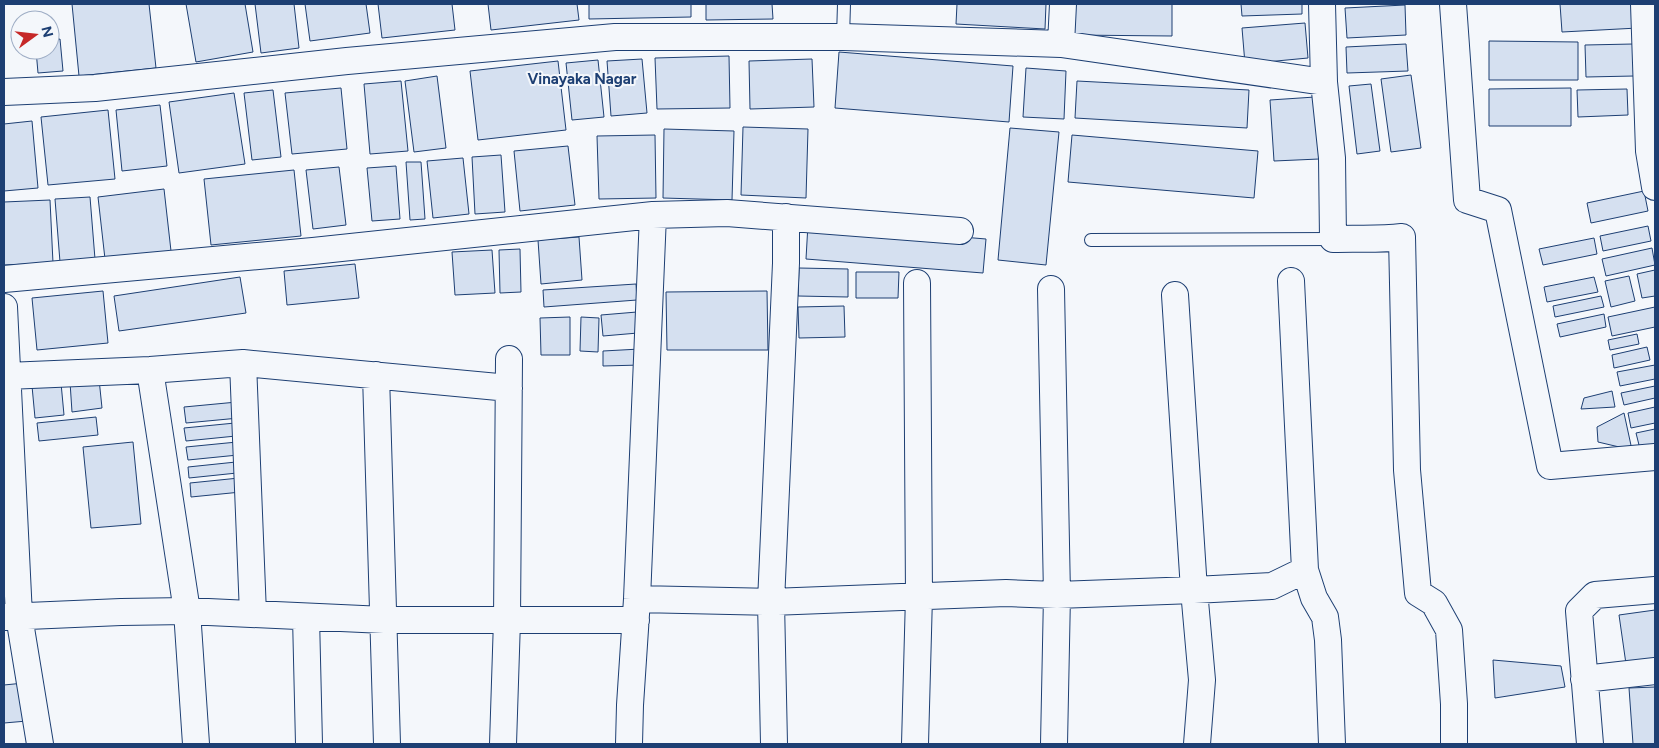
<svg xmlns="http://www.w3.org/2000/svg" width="1659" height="748" font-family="Figtree,sans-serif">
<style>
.building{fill:#d5e0f0;stroke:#1d3f73}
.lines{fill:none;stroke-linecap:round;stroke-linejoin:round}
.service-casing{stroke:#1d3f73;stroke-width:14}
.minor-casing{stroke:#1d3f73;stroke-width:28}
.service{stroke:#f4f7fb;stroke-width:12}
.minor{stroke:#f4f7fb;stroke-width:26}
.labels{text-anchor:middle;stroke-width:4;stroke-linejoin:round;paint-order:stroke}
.neighbourhood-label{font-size:15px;font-weight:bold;fill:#1d3f73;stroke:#f4f7fb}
</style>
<rect width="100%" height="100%" fill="#f4f7fb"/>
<path class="building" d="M72,4H149L156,68L79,76Z
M186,4H245L253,52L196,62Z
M255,4H294L299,48L261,53Z
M305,4H366L370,33L310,41Z
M378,4H452L455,30L382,38Z
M488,4H577L579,20L491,30Z
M589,4H691V17L589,19Z
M706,4H772L773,19L706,20Z
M957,4H1046L1045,29L956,24Z
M1072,4H1172V36L1072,35Z
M1241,4H1302V14L1242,16Z
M1560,4H1637L1638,28L1562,32Z
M1405,5L1406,35L1347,38L1345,8Z
M1305,23L1308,58L1245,64L1242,28Z
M60,39L63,71L38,73L36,50H50V40Z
M1489,41L1578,42V80H1489Z
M1406,44L1408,71L1347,73L1346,47Z
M1633,44L1634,76L1586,77L1585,45Z
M839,52L1013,66L1009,122L835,108Z
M729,56L730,108L657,109L655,58Z
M642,59L647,113L611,116L607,61Z
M812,59L814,107L750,109L749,61Z
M598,60L604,117L572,120L566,63Z
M558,61L566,130L478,140L470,71Z
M1026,68L1066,71L1064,119L1023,117Z
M1411,75L1421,148L1391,152L1381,79Z
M437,76L446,148L414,152L405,81Z
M401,81L408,151L370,154L364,84Z
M1077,81L1249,90L1247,128L1075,118Z
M1371,84L1380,151L1357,154L1349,86Z
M341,88L347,149L292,154L285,93Z
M1571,88V126H1489V89Z
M1627,89L1628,115L1578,117L1577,90Z
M273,90L281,157L252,160L244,93Z
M234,93L245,164L179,173L169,102Z
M1315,97L1319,159L1274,161L1270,100Z
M160,105L167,166L122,171L116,110Z
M108,110L115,179L48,185L41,117Z
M32,121L38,188L4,191V124Z
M743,127L808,129L806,198L741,195Z
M1010,128L1059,132L1046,265L998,260Z
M664,129L734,131L732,200L663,198Z
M655,135L656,198L599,199L597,136Z
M1072,135L1258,151L1254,198L1068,182Z
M568,146L575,205L520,211L514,151Z
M501,155L505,212L475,214L472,157Z
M463,158L469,214L433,218L427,161Z
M406,162H421L425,219L410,220Z
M396,166L400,219L372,221L367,168Z
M339,167L346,225L313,229L306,170Z
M294,170L301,236L211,245L204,179Z
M164,189L171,251L105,259L98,197Z
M1644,191L1648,211L1591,223L1587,203Z
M90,197L95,259L60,262L55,199Z
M50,200L53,263L4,265V202Z
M808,224L986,239L983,273L806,259Z
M1648,226L1651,241L1603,251L1600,236Z
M579,237L582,280L541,284L538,240Z
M1594,238L1597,254L1543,265L1539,249Z
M1652,248L1655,265L1606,276L1602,259Z
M520,249L521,292L500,293L499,250Z
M492,250L495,293L455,295L452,252Z
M355,264L359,298L287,305L284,271Z
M799,268L848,269V297L798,296Z
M1655,270V296L1642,298L1637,274Z
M856,272H899L898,298H856Z
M1629,276L1635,301L1611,307L1605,281Z
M240,277L246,313L119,331L114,296Z
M1594,277L1598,292L1547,302L1544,287Z
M636,284L637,300L544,307L543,290Z
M103,291L108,343L37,350L32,298Z
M767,291L768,350H667L666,292Z
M1601,296L1604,307L1555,317L1553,306Z
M844,306L845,337L799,338L798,307Z
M1655,307V327L1612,336L1608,317Z
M637,312L638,333L603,336L601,315Z
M1604,314L1606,327L1560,337L1557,324Z
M570,317V355H541L540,318Z
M581,317L599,318L598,352L580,351Z
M1637,334L1639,344L1610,350L1608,340Z
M1647,347L1650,360L1614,368L1612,355Z
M640,349L641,365L603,366V351Z
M1655,365V379L1620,386L1617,372Z
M99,379L102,408L72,412L70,382Z
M61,383L64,415L35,418L32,386Z
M1655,386V398L1624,405L1621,393Z
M1612,391L1615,407L1581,409L1584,398Z
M237,402L239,418L186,423L184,407Z
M1655,407V423L1631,428L1628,413Z
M1624,413L1632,450L1598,442L1597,427Z
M96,417L98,435L39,441L37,423Z
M235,423L236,436L186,441L184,428Z
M1655,429V446L1640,449L1636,433Z
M133,442L141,524L91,528L83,447Z
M237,442L238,455L188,460L186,447Z
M236,462L237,473L189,478L188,467Z
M239,478L241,492L191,497L190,483Z
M1655,610V667L1627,671L1619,615Z
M1493,660L1561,666L1565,687L1495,698Z
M24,683L27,721L4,723V685Z
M1655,687V744H1633L1629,688Z"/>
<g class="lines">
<g class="service-casing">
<path id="service" d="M843,37L844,4
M1091,240L1333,239"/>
</g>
<g class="minor-casing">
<path id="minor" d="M1322,4L1324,82L1332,158L1333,239C1357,238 1378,240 1402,237L1407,470L1418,593L1434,603L1449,630L1454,704V744
M1453,4L1467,200L1498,210L1550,466L1655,457
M1644,4L1649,151L1655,187
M1061,44L1063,4
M4,92L95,88L347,61L615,37H843L1061,44L1324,82
M4,279L313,251L653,215L727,213L960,231
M1291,281L1305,570
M1051,289L1057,595L1054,744
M1175,295L1194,590L1202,680L1197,744
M4,307L19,616L40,744
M243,363L253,614
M150,370L187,611L196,744
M376,375L387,744
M7,376L150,370L243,363L509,388
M637,599L771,602L1006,593L1057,595L1194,590L1272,586L1305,570L1314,598L1325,617L1328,640L1332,744
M4,617L121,612L187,611L384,620H636
M306,617L309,744
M1584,679L1655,671
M503,744L507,620L509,359
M629,744L630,705L637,599L653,215
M774,744L771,602L786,263V217
M915,744L919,596L917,283
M1590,744L1579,611L1595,595L1655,590"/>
</g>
<use href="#service" class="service"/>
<use href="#minor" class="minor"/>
</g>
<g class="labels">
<g class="neighbourhood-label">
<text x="582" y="84">Vinayaka Nagar</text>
</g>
</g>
<rect width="1659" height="748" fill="none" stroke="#1d3f73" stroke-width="10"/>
<g transform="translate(35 35) rotate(75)"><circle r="24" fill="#f4f7fb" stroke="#9eadc5"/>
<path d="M0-4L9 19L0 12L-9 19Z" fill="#c62828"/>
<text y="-8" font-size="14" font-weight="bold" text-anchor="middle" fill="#1d3f73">N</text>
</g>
</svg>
